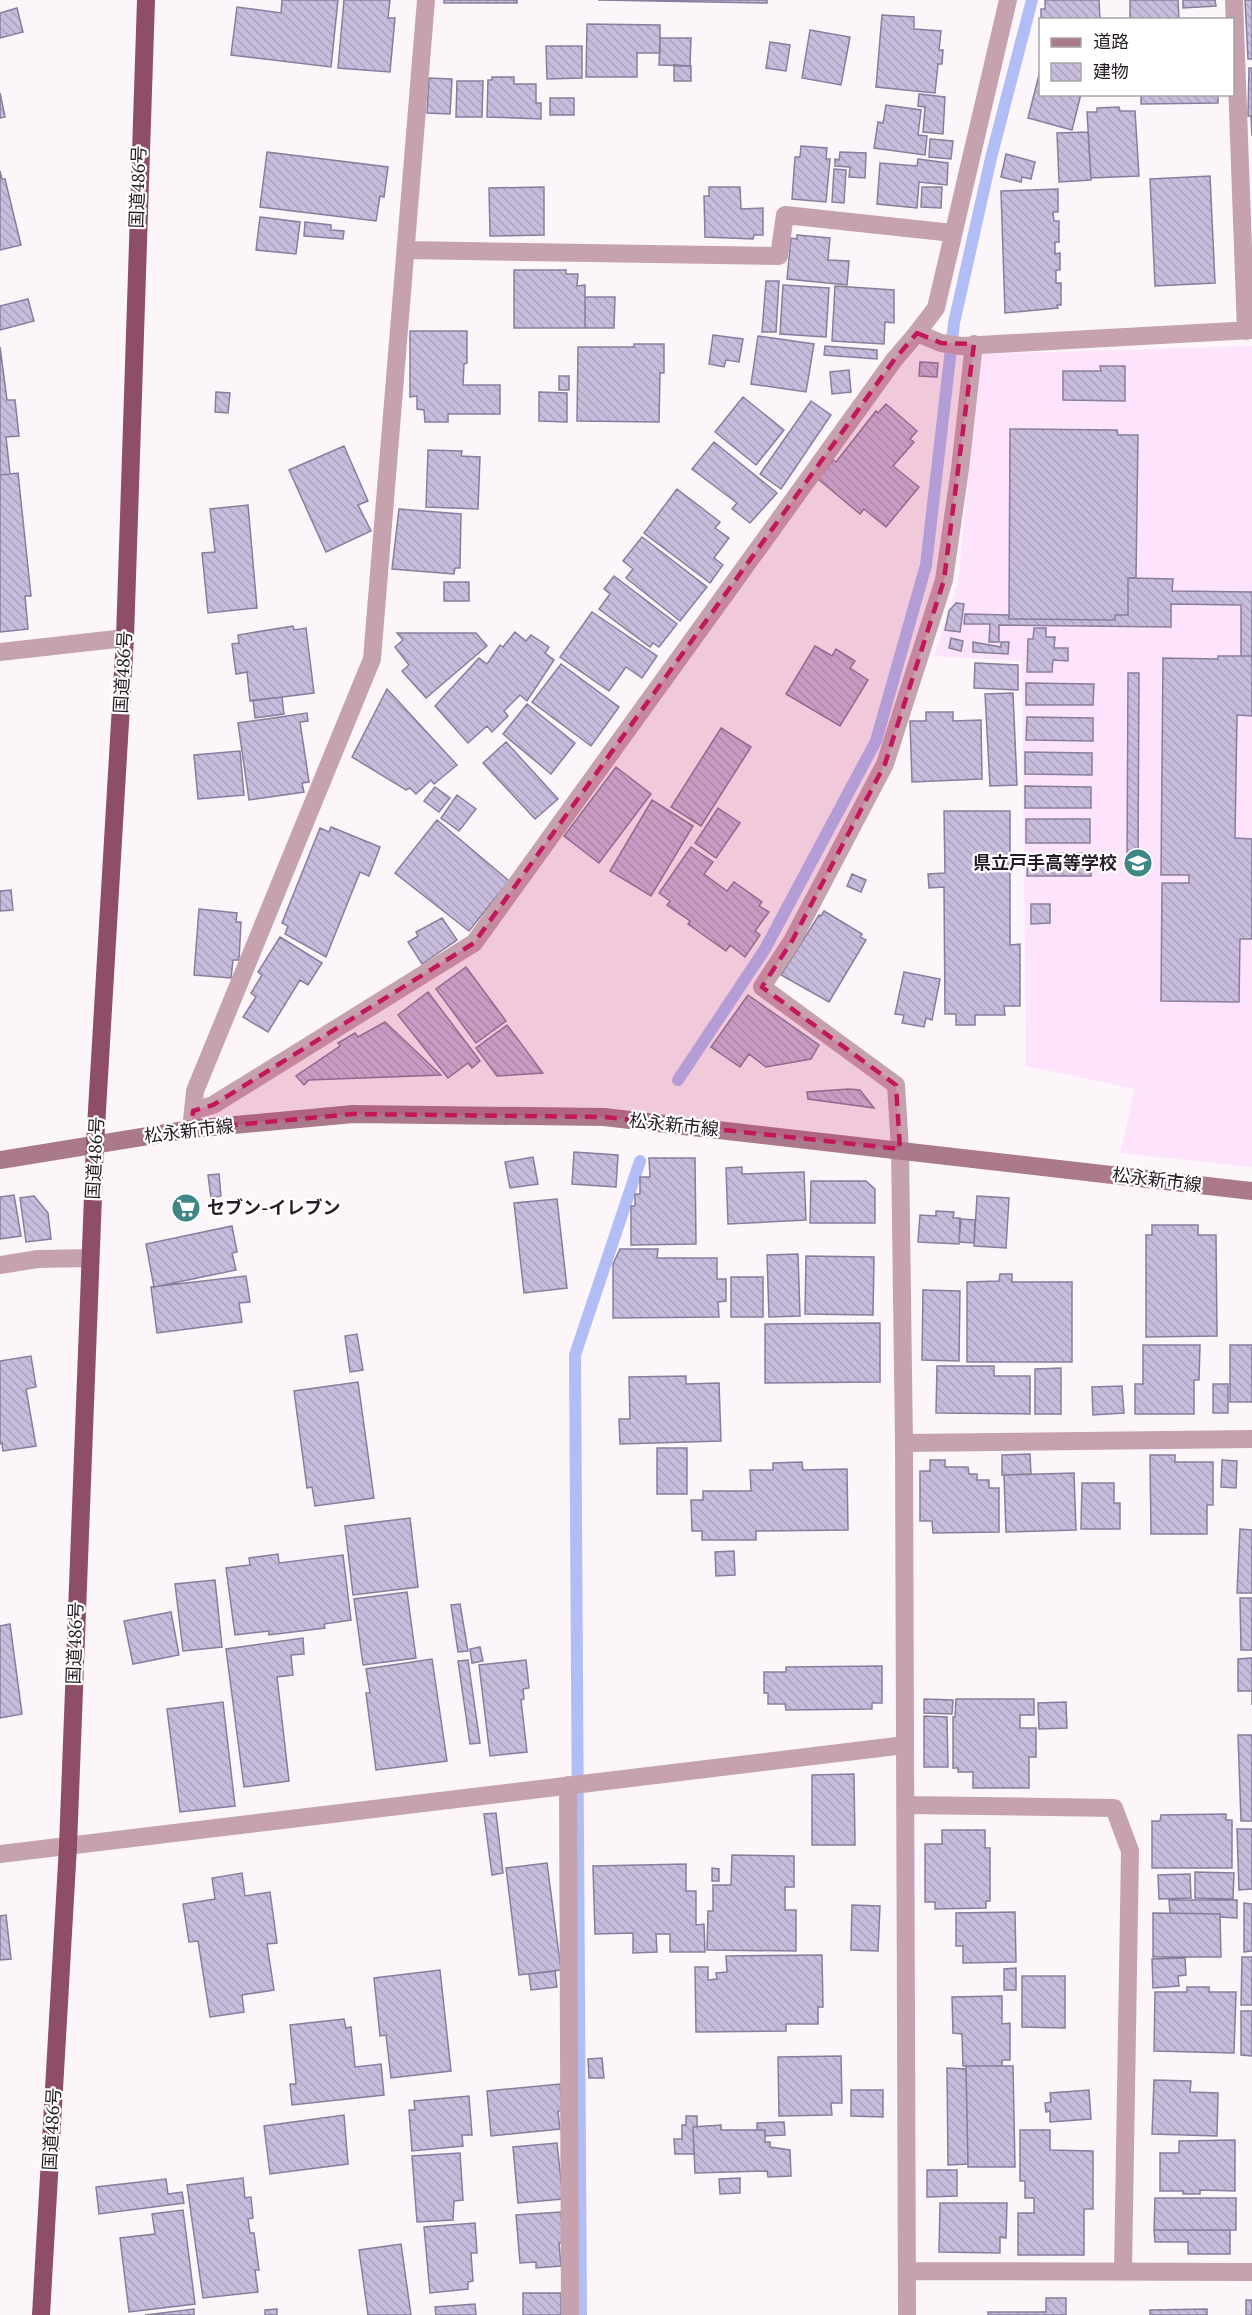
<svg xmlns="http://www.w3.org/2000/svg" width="1252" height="2315" font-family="'PT Serif','Noto Sans JP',serif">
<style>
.built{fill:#fee3fc}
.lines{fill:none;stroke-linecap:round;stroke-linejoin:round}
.stream{stroke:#b1bef5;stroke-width:12}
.building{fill:url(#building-back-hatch);stroke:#887d9c;stroke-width:1.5}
.minor{stroke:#c6a2af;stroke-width:18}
.secondary{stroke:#ab798c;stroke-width:18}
.trunk{stroke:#8e4e68;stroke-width:18}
.marked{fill:#c2185b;fill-opacity:0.2;stroke:#c2185b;stroke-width:4.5;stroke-dasharray:12 8;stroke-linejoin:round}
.labels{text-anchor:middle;stroke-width:4.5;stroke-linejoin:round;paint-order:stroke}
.street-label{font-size:18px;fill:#261c25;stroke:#fff}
.poi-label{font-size:18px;font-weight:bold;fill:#261c25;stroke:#fff;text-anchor:end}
</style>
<defs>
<pattern id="building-back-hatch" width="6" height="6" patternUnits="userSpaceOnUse" patternTransform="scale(1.5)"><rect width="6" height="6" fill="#c8bcdd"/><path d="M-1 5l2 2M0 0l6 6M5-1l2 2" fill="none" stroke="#aca1be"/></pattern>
</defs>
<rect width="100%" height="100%" fill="#fcf6fb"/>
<path class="built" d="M1252,346V1167L1120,1153L1135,1089L1026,1066L1022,661L934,656L958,582L980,354Z"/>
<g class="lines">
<path class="stream" d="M678,1080L765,949L876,741L926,565L954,323L991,158L1032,0
M581,2315L575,1355L640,1161"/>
</g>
<path class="building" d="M282,0H338L331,67L231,55L237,7L281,13Z
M344,0H390L388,18H395L390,72L338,68Z
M444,0H517V3H444Z
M598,0H767V3Z
M1045,0H1099L1100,20H1041V9H1045Z
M1130,0H1178L1179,20H1130Z
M1183,0H1215L1216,6L1183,8Z
M1245,0H1252V59H1248Z
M17,8L23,32L0,38V13Z
M882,15L914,17V29L941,31L939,50H943L942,64H938L935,93L876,87Z
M587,24L660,25V53H637V77H586Z
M810,30L850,37L841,85L802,78Z
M660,38H691L690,66L659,65Z
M770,42L790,45L786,71L766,68Z
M546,46H582V78L547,79Z
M674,65L691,66V81H674Z
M1249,68H1252V136L1251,116H1248Z
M1040,71V94H1081L1072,130L1028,118Z
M492,77H514V84H536V103H541V119L487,117L488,80H492Z
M429,78L452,79L450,114L427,113Z
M457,81H483L482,117H456Z
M0,93L5,117L0,118Z
M919,94L945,97L943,134L923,132L925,107L918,106Z
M1141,94H1218V103L1141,104Z
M550,98H574V115H550Z
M886,105L921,110L918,135L927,136L925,155L874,148L878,122L883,123Z
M1119,107L1120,111H1135L1139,176L1091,178L1087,112H1097V108Z
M1088,132L1091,180L1059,182L1057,133Z
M930,139L953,141L951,159L929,157Z
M801,146L827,148L826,159H830L826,202L792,199L795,157H800Z
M267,152L388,167L384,197L380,196L376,221L260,207Z
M840,152L866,153L865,178L849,177L850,167L835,166V159L839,160Z
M1006,154L1035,162L1031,179L1022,177L1021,182L1001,177Z
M918,159L948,163L947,185L919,182L917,208L877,204L880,163L917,166Z
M834,169L846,170L844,203L832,202Z
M0,171L2,179H5L21,245L0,250Z
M1210,176L1215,283L1155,286L1150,179Z
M544,187V235L490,236L489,188Z
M709,187H740L741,209L763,208V235H754L753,239L705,237L704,196H709Z
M922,187H942L941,208L921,207Z
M1058,189V212H1053L1054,221H1059V242H1055V254L1060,253V270H1056V283H1061V305H1057L1058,308L1005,313L1001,191Z
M260,217L300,222L296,254L256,250Z
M305,222L331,225V230L344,231L343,239L304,236Z
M797,235L830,238L828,260L849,261L847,285L787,279L791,238L797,239Z
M514,270H566V274H578L577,286L585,285V328H514Z
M766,281H779L776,332H762Z
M783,285L829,288L826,337L780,334Z
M835,286L894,290V323L885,322L884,344L832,341Z
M585,297H615L614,328H585Z
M28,299L34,321L0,330V306Z
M410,331H467V363L464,364L463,385H500V414H448V422H425L424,410L417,409V396L410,397Z
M713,335L743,339L739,362L726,360L724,367L709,364Z
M758,336L814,344L806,392L751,384Z
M634,344H664V373H660L659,422L577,421L578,347H634Z
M825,346L877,350V359L824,355Z
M0,347L7,400H15L19,436L6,437L10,474L0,475Z
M920,362L938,363L937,377L919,376Z
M1100,366H1125V401L1063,400V371H1101Z
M849,370L851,392L832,394L830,372Z
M559,376H569V390H559Z
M216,392L230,393L228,413L215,412Z
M539,392L567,393V422L539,421Z
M743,397L784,430L756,465L715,432Z
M811,401L831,415L781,489L760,474Z
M886,404L917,431L910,439L914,442L893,466L919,487L886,527L864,509L860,514L818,479L833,460L836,462L876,411L878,413Z
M1010,429L1117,430L1118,435H1138L1136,578H1128V615H1115V620L1009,619Z
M714,442L777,493L750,523L732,509L737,503L692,469Z
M344,446L368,501L358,505L371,531L326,552L289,470Z
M428,450L462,451L461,456L480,457L478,509L426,507Z
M18,473L31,596H25L28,629L0,632V475Z
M677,489L720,522L715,528L729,538L714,558L723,565L710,583L644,533Z
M248,505L257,608L208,613L202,553L215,552L210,509Z
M399,509L461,514L460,568H455L454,574L392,569Z
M642,537L707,587L680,621L626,578L633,569L623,561Z
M614,576L677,624L659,647L653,643L650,647L599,609L610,594L604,589Z
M1128,578L1173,579L1172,591L1252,592V656H1241V605L1171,604V627L999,625V642H989L990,624H964L965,614L1008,615L1009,619L1115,620V615H1128Z
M444,582H469V601H444Z
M956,603L964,604L960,632L945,630L949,611Z
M592,612L657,656L642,678L626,667L609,691L560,657Z
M293,626L294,630L306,628L314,693L250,701L247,672L236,674L232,644L239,643L238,635Z
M1034,628H1046V637H1055L1054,648H1068V661L1053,660L1052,672H1027L1028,639H1033Z
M515,632L526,641L531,635L549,647L545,653L554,660L527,701L520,695L504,711L508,716L492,732L487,726L468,743L435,706L479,658L487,664L500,645L503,647Z
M397,633H476L487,646L426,698L402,671L409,665L395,647L403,640Z
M951,638L963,641L961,651L949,648Z
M973,642L1001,647V642H1009L1008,654L973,652Z
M815,646L832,656L836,649L855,661L850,668L868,680L840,726L786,694Z
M1218,656H1252V716L1237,715L1235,838L1252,839V939H1240L1239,1002L1161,1001L1162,883H1189V875H1161L1163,658L1218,659Z
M975,663L1018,665V690L974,688Z
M561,664L619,707L591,746L532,702Z
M1128,673H1139L1138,864H1127Z
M1026,683L1094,684L1093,705H1026Z
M387,689L457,765L434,784L431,780L416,794L410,788L406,790L352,757Z
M1013,693L1017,785L990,786L985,694Z
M282,697L284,714L255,718L253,700Z
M527,704L575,743L551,774L503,734Z
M926,712H953V721L981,720L982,779L912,782L910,721H926Z
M307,713L308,721L300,722L309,782L302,783L304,792L249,800L238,723Z
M1027,717L1093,718V741L1026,740Z
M721,728L751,747L701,826L671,807Z
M506,742L558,799L535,819L483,763Z
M240,751L244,795L198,799L194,755Z
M1025,752L1092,753V775L1025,774Z
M616,767L651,794L599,863L564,836Z
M1025,786L1091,787V808H1025Z
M435,787L450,798L439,812L424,801Z
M457,795L476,809L459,831L441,818Z
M652,800L693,826L651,896L610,871Z
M718,808L740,823L716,858L695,843Z
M944,811H1010V945L1020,944V1006H1004L1005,1015H975V1025H956V1014H945L944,887L929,888L928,874L945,873Z
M1026,819H1090V843H1026Z
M437,820L509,881L469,931L395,873Z
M331,827L380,847L369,876L360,872L326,957L285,934L288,926L282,923L320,828L329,832Z
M691,847L713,862L704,874L727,891L734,882L762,902L759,906L769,912L755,931L760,935L745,957L730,945L726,951L688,924L690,921L667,905L670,901L659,893Z
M1091,853V876H1027L1028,854Z
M852,874L866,880L861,892L847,886Z
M11,890L13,910L0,911V891Z
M1031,904H1050V923L1031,924Z
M199,909L237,913L236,922H241L239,960H233L231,978L194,975Z
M824,911L862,934L860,937L866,940L829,1002L781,975L819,915L821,916Z
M442,918L457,940L422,964L408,942L418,936L416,932Z
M280,937L322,963L308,985L300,980L268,1032L243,1017L256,997L251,993L262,975L258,972Z
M466,967L506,1021L476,1043L436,989Z
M904,972L940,979L932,1020L926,1018L924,1027L902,1023L904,1015L895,1014Z
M428,992L480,1061L472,1068L468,1063L448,1078L398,1015Z
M748,995L819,1045L811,1059L766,1067L749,1054L740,1067L711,1047Z
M385,1022L441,1075L309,1080L304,1085L296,1076L340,1046L338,1043L355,1033L358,1037Z
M507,1025L543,1073L497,1076L476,1048Z
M849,1089L860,1090L874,1108L808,1099L807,1092Z
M574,1152L618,1155L616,1187L572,1184Z
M533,1157L538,1184L510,1188L505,1162Z
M649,1158H695L696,1244L631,1245V1206H635V1194H640V1177H650Z
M742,1167V1174L804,1172L806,1220L728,1224L726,1168Z
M219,1174L221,1196L211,1198L208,1175Z
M811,1181H866L875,1189V1223H810Z
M14,1195L21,1236L0,1239V1197Z
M34,1196L48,1213L51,1239L26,1242L20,1198Z
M977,1196L1009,1198L1006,1248L974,1246Z
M557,1199L567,1288L524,1293L514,1203Z
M936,1211L954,1212L953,1218H960L959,1244L918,1242L920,1215L936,1216Z
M961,1219L975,1220L974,1243L959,1242Z
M1152,1225H1198V1235H1216L1217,1336L1146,1337V1235H1152Z
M232,1226L237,1252L232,1253L236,1270L154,1287L146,1244Z
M620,1249H658L657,1258H717V1279H726V1301L718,1302L719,1317L613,1318V1264Z
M798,1254L800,1316L769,1317L767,1255Z
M806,1256L874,1257L873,1315L805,1314Z
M1000,1274H1012V1282H1072V1362H967V1282L999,1281Z
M246,1276L250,1302L239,1303L242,1322L157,1333L151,1287Z
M731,1277H763V1317H731Z
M923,1290L960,1291L959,1361L922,1360Z
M880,1323V1382L765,1383V1324Z
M357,1334L363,1370L350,1372L345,1336Z
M1143,1345H1200L1199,1380H1194V1414H1135V1384H1143Z
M1230,1345H1252V1402H1230Z
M31,1356L36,1387L26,1389L36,1446L3,1451L2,1443L0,1444V1361Z
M937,1366H994V1376H1030V1414L936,1413Z
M1061,1368V1414H1035V1369Z
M686,1376V1384L719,1383L721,1441L620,1444L619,1419H630L629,1377Z
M358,1382L374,1498L315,1506L312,1487L307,1488L294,1391Z
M1213,1384H1228V1413H1213Z
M1122,1386L1124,1413L1093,1415L1092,1387Z
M657,1448H687V1494H657Z
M1030,1454L1031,1474L1002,1475V1455Z
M1150,1455H1175V1462H1213V1505H1207V1534H1151Z
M930,1460H945V1467H968L969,1474H977V1480H989V1488H999V1532L933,1533L932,1521H920V1471H930Z
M1222,1460L1237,1461L1236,1488L1221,1487Z
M802,1462L803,1470L847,1469L848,1530L756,1531V1540H702V1531H692L691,1500H703V1491H751L750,1470H773V1463Z
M1074,1473L1076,1530L1006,1532L1004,1475Z
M1082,1483H1114V1503H1120V1529H1081Z
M410,1518L418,1587L353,1595L345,1526Z
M1240,1529L1252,1530V1593H1237Z
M734,1551L735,1575L716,1576L715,1552Z
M278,1554L279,1563L343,1555L351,1620L324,1624L325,1628L269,1635V1631L235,1635L226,1568L250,1565L249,1558Z
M215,1580L222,1647L183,1651L175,1584Z
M407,1592L416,1658L363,1665L354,1599Z
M1240,1598H1252V1650H1241Z
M460,1604L468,1651L458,1652L451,1605Z
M171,1612L179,1655L133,1664L124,1621Z
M10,1624L22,1714L0,1718V1626Z
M303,1638L304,1654L291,1655L293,1675L277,1677L289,1781L244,1787L226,1649Z
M480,1647L483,1661L472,1663L470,1649Z
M1252,1658V1705V1691H1238V1659Z
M432,1659L447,1761L376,1770L366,1693H370L366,1669Z
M468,1660L480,1743L470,1744L458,1661Z
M526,1660L529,1688L523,1689L524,1699L521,1700L527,1752L490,1756L479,1665Z
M882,1666V1703H872V1709L786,1710L785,1704H768V1693H764V1672H786V1667Z
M924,1699L953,1700L952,1714L924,1713Z
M956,1699H1034V1715H1020V1728H1036V1757H1029V1788H973V1772H958V1768H953V1717H955Z
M223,1702L235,1806L180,1812L167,1709Z
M1066,1702L1067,1728L1039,1729L1038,1703Z
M924,1716L947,1717L948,1767H924Z
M1238,1735H1252V1821H1241Z
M854,1774L855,1845H812V1775Z
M496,1813L503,1873L492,1875L484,1814Z
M1226,1814V1820H1232V1868H1152V1821H1160L1161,1815Z
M1237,1829H1252V1889L1239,1890Z
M942,1830H985V1848H990V1901H986V1908L935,1909V1902H925V1844H942Z
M732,1855L794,1856V1887H785V1910H796V1951L707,1950L708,1911H713V1885H731Z
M547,1863L561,1970L519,1975L506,1868Z
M686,1864V1891H696V1925L704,1924L705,1952H670V1934H656L657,1952L633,1953V1933L595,1934L593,1866Z
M712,1868L719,1869V1881H712Z
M1195,1872L1234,1873L1233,1899L1195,1898Z
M242,1873L245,1896L270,1892L277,1943L267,1944L274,1990L242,1995L244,2012L210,2017L198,1941L189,1942L183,1904L215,1899L212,1878Z
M1190,1874L1191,1898L1159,1899L1158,1875Z
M1169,1900H1237V1918L1220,1917V1914L1170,1913Z
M1244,1903L1252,1904V1951L1244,1952Z
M852,1905L880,1906L878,1951L851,1950Z
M1015,1912L1016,1962L963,1963V1946H956V1913Z
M1153,1913L1220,1914L1221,1957H1153Z
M6,1915L11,1959L0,1960V1916Z
M822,1955L823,2007H818V2024H786V2031L696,2032L695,1967H708V1980L717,1979L716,1973L727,1972L726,1956Z
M1242,1957H1252V2005H1241Z
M1185,1958L1186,1975L1178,1976L1179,1986L1153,1988L1152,1959Z
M1016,1968V1990H1004V1969Z
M440,1970L451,2071L391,2078L386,2035L380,2036L374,1978Z
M555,1971L557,1987L531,1990L529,1974Z
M1022,1976H1065V2028L1022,2027Z
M1187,1987H1209V1992H1236L1234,2053L1154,2051L1155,1992H1187Z
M1002,1996V2024L1010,2023V2060H1002V2066H963L962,2034L953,2033L952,1997Z
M1241,2011H1252V2056L1241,2055Z
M344,2019L346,2028L351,2027L355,2067L381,2064L384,2095L292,2105L290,2084H296L290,2025Z
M841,2056L842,2103H831L832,2115L779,2116L778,2057Z
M602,2058L604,2078H589L588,2059Z
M966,2066H1013L1015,2167H968Z
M947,2068L966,2069L968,2164L948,2165Z
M1154,2080L1191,2081L1190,2092L1218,2093L1217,2136L1152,2134Z
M560,2084L563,2111H558L560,2129L491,2136L487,2091Z
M851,2090H883V2117L851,2116Z
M1089,2090L1091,2119L1050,2122V2111L1046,2112L1045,2103L1051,2102L1050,2093Z
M469,2096L472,2135H462L463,2146L412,2151L409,2110H415L414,2101Z
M344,2115L348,2164L270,2174L264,2126Z
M686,2116H697V2127H693L694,2154H675L674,2139H682V2125H686Z
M784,2122L785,2135L765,2136V2130H757V2123Z
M721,2125V2130H765V2142H770V2147L790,2150L791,2176L768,2177L767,2171L695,2173L693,2127Z
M1020,2130H1050V2150L1093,2151V2209H1084V2255H1018V2213H1034V2198H1025V2181H1020Z
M1235,2140V2191L1200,2190V2194H1183V2191H1160V2153H1179V2141Z
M557,2143L563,2199L518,2203L513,2147Z
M460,2153L463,2200L454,2201L453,2220L417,2222L412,2156Z
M927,2170H957V2196L927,2197Z
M243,2178L245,2198L251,2197L253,2218L248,2219L250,2233H254L259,2270H255L258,2292L203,2298L187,2185Z
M740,2178V2193L720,2194L719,2179Z
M166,2179L168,2194L182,2192L184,2203L99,2214L96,2187Z
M1155,2198H1236V2230H1154Z
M940,2203H1007L1006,2238L1000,2237V2253L939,2252Z
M183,2210L195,2304L129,2312L120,2238L155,2234L152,2214Z
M561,2212L563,2243H559L561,2266L536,2268V2262L520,2263L516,2215Z
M475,2223L477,2253H471L473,2281L468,2282V2289L430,2293L424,2227Z
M1154,2230H1230V2254H1188V2242H1155Z
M401,2244L411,2315H368L359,2250Z
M523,2293H561V2315H523Z
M1046,2298H1066V2315H988V2312H1046Z
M1246,2300H1252V2315H1246Z
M475,2304L476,2315H436L435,2307Z
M194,2309V2315H145Z
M277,2309V2315H265V2310Z
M1207,2309V2315H1150V2310Z"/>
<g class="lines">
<path class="minor" d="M1234,0L1246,331
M406,250L779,256L785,215L953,233
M917,333L936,308L1008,0
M0,652L125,638
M193,1111L213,1105L474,943L894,360L917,333L941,343L961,346L1252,330
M192,1121L195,1091L372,659L426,0
M0,1265L38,1259L90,1258
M904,1443L1252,1439
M568,1785L570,2315
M905,1805L1114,1808L1130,1851L1123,2271
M0,1854L905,1745
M908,2271L1252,2272
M907,2315L904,1443L900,1149L896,1085L762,987L792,941L885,764L944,580L960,469L974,344"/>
<path class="secondary" d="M0,1160L191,1129L353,1114L604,1117L1252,1191"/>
<path class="trunk" d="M41,2315L68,1846L95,1144L125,638L146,0"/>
</g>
<path class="marked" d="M917,333L941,343L974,344L944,580L885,764L792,941L762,987L896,1085L900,1149L604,1117L353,1114L191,1129L193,1111L213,1105L474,943L894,360Z"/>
<defs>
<g id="school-disc" transform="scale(1.5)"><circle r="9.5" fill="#3f8787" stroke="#fff"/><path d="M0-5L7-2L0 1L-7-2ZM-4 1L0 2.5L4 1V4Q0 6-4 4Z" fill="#fff"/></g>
<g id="supermarket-disc" transform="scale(1.5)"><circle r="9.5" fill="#3f8787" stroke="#fff"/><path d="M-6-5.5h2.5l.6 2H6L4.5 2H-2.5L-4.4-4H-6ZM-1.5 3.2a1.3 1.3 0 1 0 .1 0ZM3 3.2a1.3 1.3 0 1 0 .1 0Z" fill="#fff"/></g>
</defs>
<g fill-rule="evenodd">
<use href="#school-disc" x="1138" y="863"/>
<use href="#supermarket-disc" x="186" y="1208"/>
</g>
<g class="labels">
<g class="street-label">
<text transform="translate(138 187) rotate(-88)" y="6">国道486号</text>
<text transform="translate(123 672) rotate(-87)" y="6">国道486号</text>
<text transform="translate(674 1125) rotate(6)" y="6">松永新市線</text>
<text transform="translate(189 1131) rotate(-7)" y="6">松永新市線</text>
<text transform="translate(95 1158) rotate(-87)" y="6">国道486号</text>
<text transform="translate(1157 1180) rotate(7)" y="6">松永新市線</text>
<text transform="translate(75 1643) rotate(-88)" y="6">国道486号</text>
<text transform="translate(52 2129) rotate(-87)" y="6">国道486号</text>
</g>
<g class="poi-label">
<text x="1117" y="869">県立戸手高等学校</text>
<text x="207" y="1214" text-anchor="start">セブン-イレブン</text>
</g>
</g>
<rect x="1039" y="18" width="195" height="78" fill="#ffffff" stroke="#a8a4a8" stroke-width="1.5"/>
<rect x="1051" y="38" width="30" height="9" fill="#ab798c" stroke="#a8a4a8" stroke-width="1.5"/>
<text x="1093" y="48" font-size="18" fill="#261c25">道路</text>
<rect x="1051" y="63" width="30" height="18" fill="url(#building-back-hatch)" stroke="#a8a4a8" stroke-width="1.5"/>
<text x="1093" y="78" font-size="18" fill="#261c25">建物</text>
</svg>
